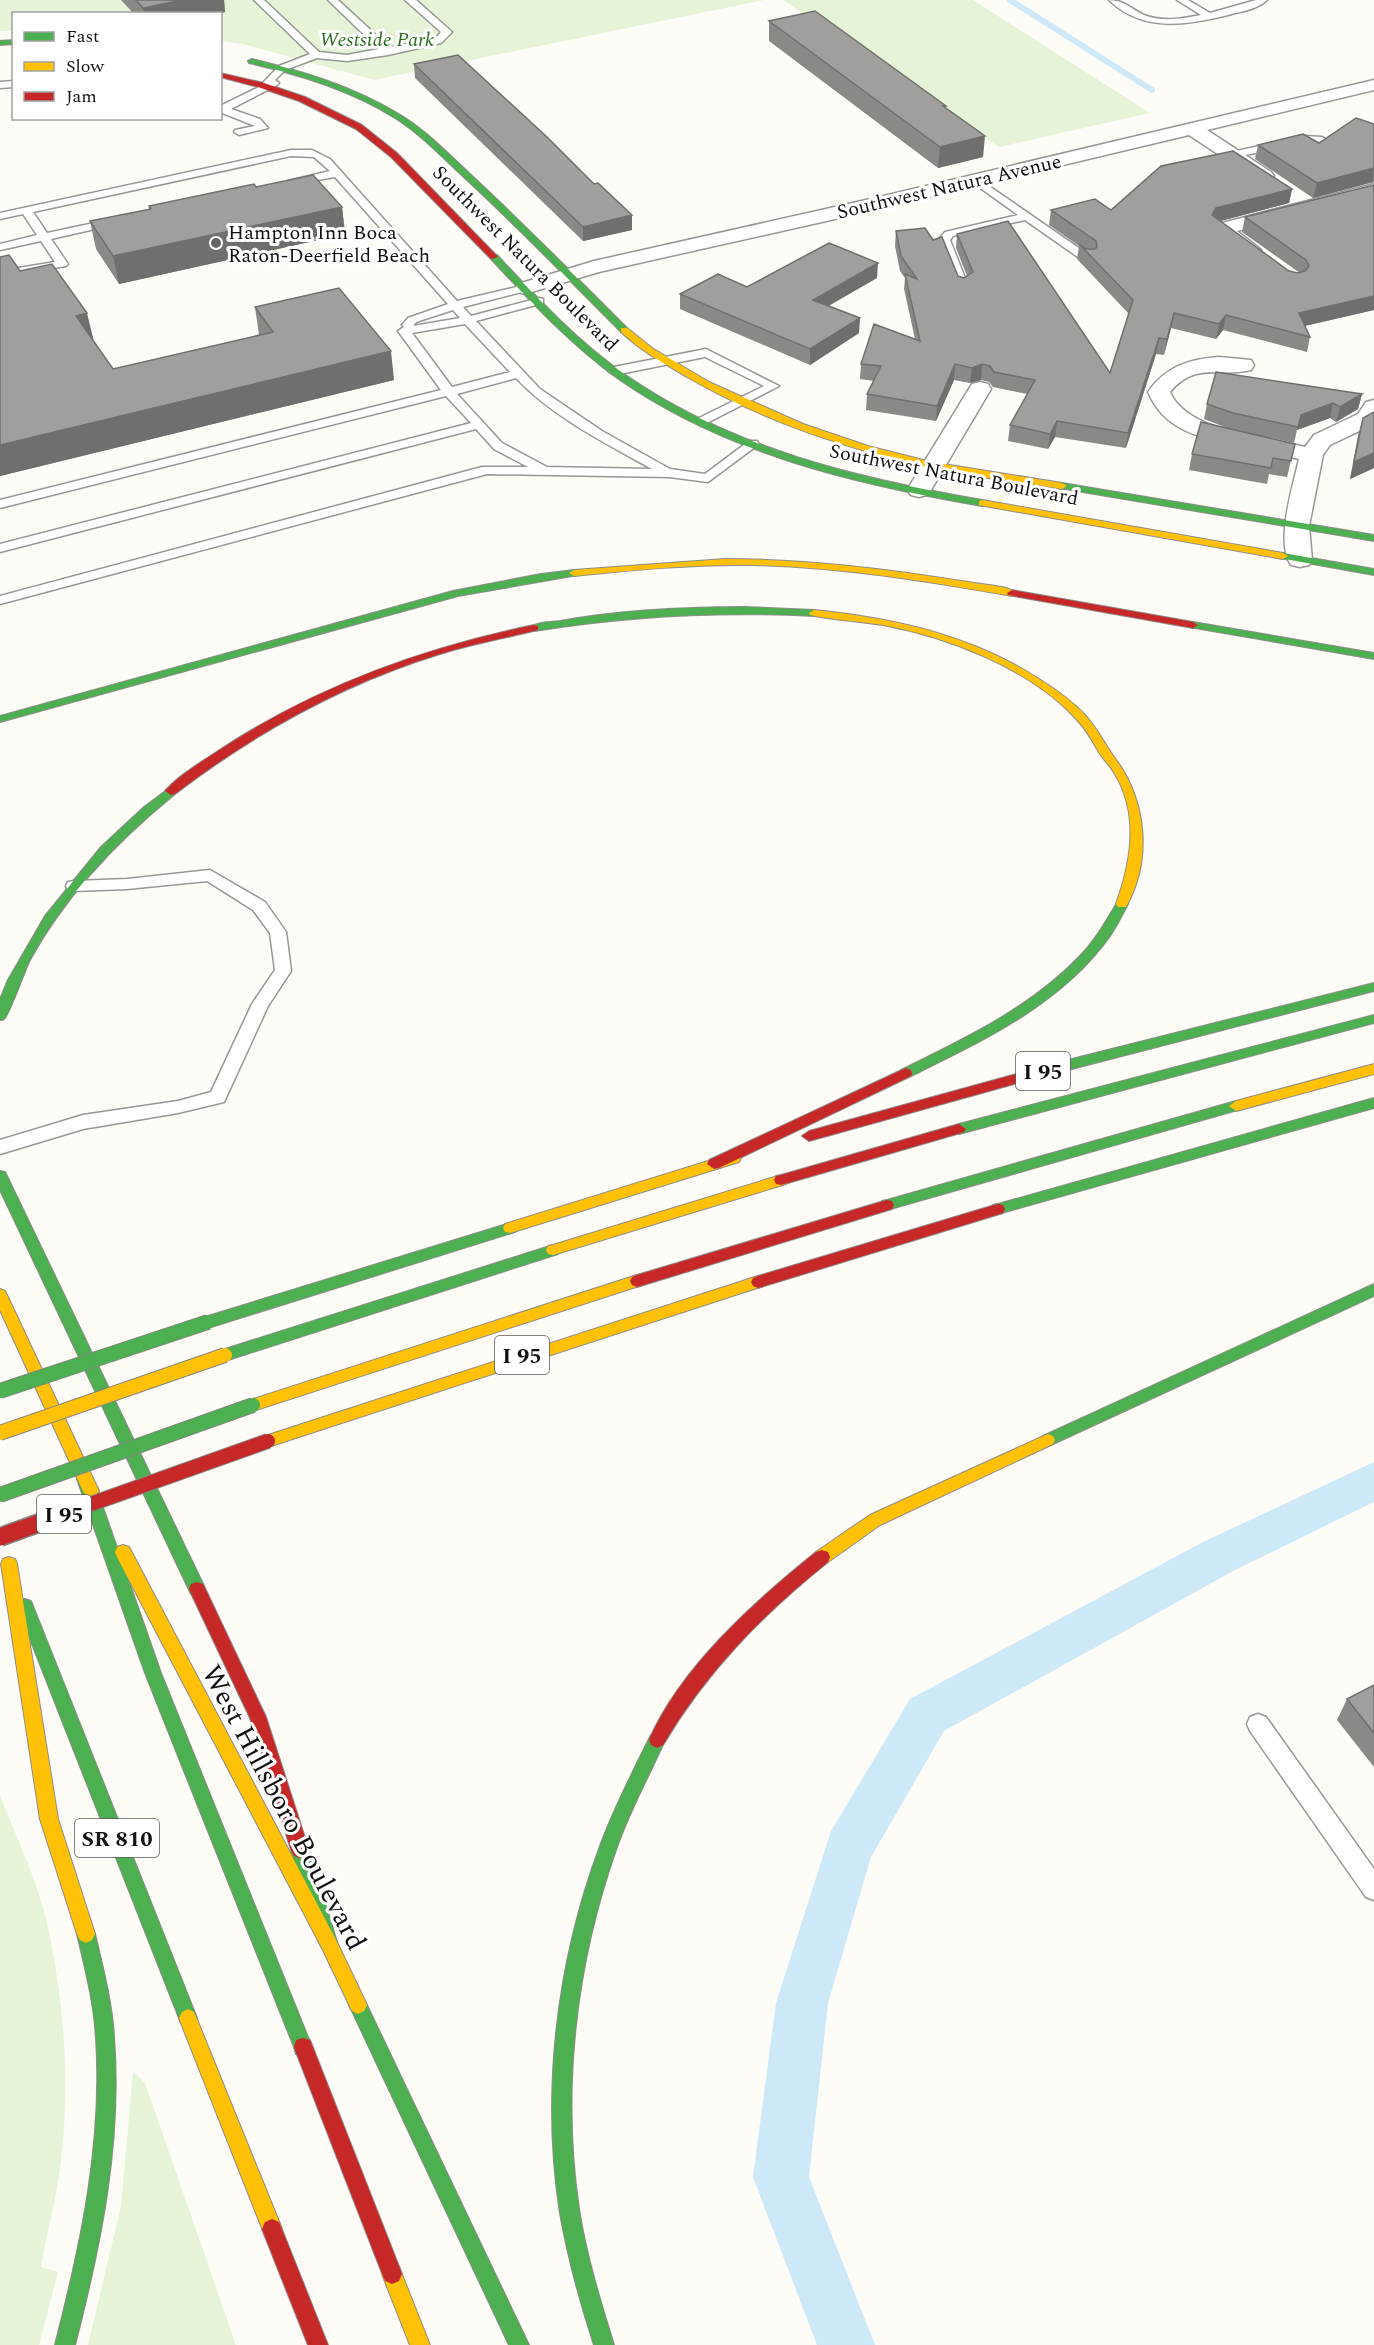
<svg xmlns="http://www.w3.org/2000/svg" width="1374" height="2345" font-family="Spectral,serif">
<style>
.green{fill:#e7f3d7}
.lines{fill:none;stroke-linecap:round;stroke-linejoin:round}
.stream{stroke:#cde8f7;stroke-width:6}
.canal{fill:#cde8f7;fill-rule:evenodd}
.lane-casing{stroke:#979795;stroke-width:3}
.street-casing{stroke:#979795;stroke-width:3}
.fast-casing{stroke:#8e8d8b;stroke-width:2}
.slow-casing{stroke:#8e8d8b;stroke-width:2}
.jam-casing{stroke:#8e8d8b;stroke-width:2}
.lane{fill:#fffffe;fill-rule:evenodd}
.street{fill:#fffffe;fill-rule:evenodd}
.fast{fill:#4caf50;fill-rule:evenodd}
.slow{fill:#ffc107;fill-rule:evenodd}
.jam{fill:#c62828;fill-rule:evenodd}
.fast-bridge-casing{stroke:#858482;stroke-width:16;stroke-linecap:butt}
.slow-bridge-casing{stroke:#858482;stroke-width:16;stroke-linecap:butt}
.jam-bridge-far1-casing{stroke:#858482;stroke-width:16;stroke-linecap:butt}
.jam-bridge-casing{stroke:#858482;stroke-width:20;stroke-linecap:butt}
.fast-bridge{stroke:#4caf50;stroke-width:14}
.slow-bridge{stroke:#ffc107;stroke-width:14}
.jam-bridge-far1{stroke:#c62828;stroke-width:14}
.jam-bridge{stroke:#c62828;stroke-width:17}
.wall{fill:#8a8986}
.shaded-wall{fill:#716f6d}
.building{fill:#a19f9c;stroke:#716f6d;stroke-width:1.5}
.poi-dot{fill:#646362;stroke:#fff;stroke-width:2}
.labels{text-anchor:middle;stroke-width:6;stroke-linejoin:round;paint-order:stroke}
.far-park-label{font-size:20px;font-style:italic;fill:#2f6b1f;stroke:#fff}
.far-street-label{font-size:20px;fill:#111;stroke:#fff}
.far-poi-label{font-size:20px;fill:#111;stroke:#fff;text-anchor:start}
.shield{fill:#fff;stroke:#585858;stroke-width:1.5}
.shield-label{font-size:22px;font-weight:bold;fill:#111}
.near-street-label{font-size:28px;fill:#111;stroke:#fff}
</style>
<rect width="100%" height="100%" fill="#fdfcf7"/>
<path class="green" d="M0,0H764L374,80L243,44L221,41L220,14H14L13,31H0Z
M783,0H973L1150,113L999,147Z
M0,1795C17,1840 40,1885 49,1932C66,2014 71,2100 58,2182C53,2210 46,2239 41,2267L58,2272L39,2345H0Z
M133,2071L145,2083L236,2345H88L121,2206Z"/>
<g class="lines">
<path class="stream" d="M1010,0L1152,90"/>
<path class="canal" d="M1374,1462V1502L1235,1570L944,1731L871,1857L828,2003L809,2177L875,2345H817L753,2177L776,2003L831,1831L910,1699L1203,1542Z"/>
<g class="lane-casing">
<path id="lane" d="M254,0H264L319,52L347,55L379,49L328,0H338L389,47L435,39L441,32L405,0H416L452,32L441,43L388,55L347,61L317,58L285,70L275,80L279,83L277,85L231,109L260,119L268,128L239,135L234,132L235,130L255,126L220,112V106L259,87L279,66L310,54Z
M1109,0C1124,0 1131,9 1144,15C1161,22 1182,19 1201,15L1177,0H1188L1210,13L1256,0H1267C1257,10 1241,11 1228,15C1187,25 1143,33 1109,0Z
M14,81V87L0,88V82Z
M1305,136L1322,137L1327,140L1322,143L1305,142L1218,161L1213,158L1218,155Z
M291,150H312L330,159L457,301L525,285L529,286V290L463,307L471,316L539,298L543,299V303L476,321L540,389L602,431L670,469L705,474L749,441H757L759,444L708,482L669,477L487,474L0,604V596L482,467H528L494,449L476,429L0,552V544L471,423L446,396L0,508V500L441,390L398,331L404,327L402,325L408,318L448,304L335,177L288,185V181L330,171L314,157L291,156L33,212L47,233L113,219L118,222L117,224L51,239L68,264L66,266L0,277V271L55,262L41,241L0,250V244L37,235L23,214L0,219V213ZM453,310L460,318L413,326L416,322ZM465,324L510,372L452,387L412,333ZM516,378C553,417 605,443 652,469L547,467L502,443L457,394Z
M976,177L1093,258V262H1085L1025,220L953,236L950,240L969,288L963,291L959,290L938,240L945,232L1018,215L972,182V178Z
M706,349L779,386L701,426L695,422L697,419L764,386L705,357L614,375L608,371L614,367Z
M210,870L265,902L286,932L291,971L268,1006L224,1102L178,1113L83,1129L0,1154V1140L83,1115L178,1101L211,1092L252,1004L275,970L270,933L253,910L207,881L127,889L74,891L68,890L66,886L68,882L74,881L127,879Z
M1258,1714L1266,1717L1374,1869V1900L1366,1897L1250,1731L1247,1724L1250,1717Z"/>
</g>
<g class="street-casing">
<path id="street" d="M1374,80V90L1207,130L1271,172L1274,176L1271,180H1257L1189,135L875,210L599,272L525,294L518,292L515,288L518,284L594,261L875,198Z
M1374,184V196L1237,231L1261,250L1258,254H1244L1211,229L1214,225Z
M1219,357L1251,360L1254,365L1251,370C1219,378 1196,361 1170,392C1187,432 1266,438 1305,447L1314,435L1358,414L1366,402L1374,400V424L1330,445L1323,455L1309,526L1312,560L1309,565L1300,567L1291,565C1275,542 1293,486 1299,459C1277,454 1256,450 1235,445C1198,437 1164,430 1148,392C1165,367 1189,359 1219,357Z
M980,382L988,384L991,389L931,490L927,495L919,497L911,495L907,490L972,384Z"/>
</g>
<g class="fast-casing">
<path id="fast" d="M14,40V44L0,45V41Z
M252,59C302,71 352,86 397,113C425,129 447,153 470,174C524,224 575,276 627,328V332H621C570,281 520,229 467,180C444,159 422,135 395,118C351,90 300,75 249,63L248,61Z
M491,255H497C537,298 578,342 627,376C733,449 857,478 982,500L987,503L982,506C855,484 727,454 620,380C572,346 531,302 491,259Z
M1062,483L1374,535V541L1059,488V484Z
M1283,553L1374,569V575L1279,558V554Z
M574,570L578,571V575L458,596L0,722V716L453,591L541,574Z
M744,607L814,610L819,613L814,616C720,611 627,616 534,631L529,628C536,622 550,622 560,621C620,610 682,607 744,607Z
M1193,622L1374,653V659L1189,627V623Z
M171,787L177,791L175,794C117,841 66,894 30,960C25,969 9,1016 4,1019C3,1020 1,1020 0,1020V999L8,980L45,916L101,847L144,807Z
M1122,900L1128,904C1122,915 1117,926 1110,936C1062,1004 982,1041 911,1076H901L900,1073L901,1070C964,1039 1030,1008 1079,957C1095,941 1106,921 1118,901Z
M1374,983V991L1060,1072L1054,1067L1060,1062Z
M1374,1015V1023L959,1134L952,1129L959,1124Z
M1374,1098V1108L998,1214L993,1213L991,1209L993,1205L998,1204Z
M1236,1101L1241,1103L1243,1106L1241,1109L887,1210L882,1209L880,1205L882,1201L887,1200Z
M0,1171L5,1172L7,1176L203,1584L205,1589L203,1594L197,1596L191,1594L0,1190Z
M510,1223L515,1224L517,1228L515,1232L208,1328L203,1326L201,1322L203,1318L208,1316Z
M553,1245L558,1246L560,1250L558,1254L225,1361L220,1359L218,1355L220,1351L225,1349Z
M1374,1284V1296L1053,1444L1048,1446L1043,1444L1041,1440L1043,1436Z
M85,1473L90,1474L93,1479L161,1673L312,2047L310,2054L303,2056L296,2054L294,2047L145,1673L77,1479L80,1474Z
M25,1599L31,1601L33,1606L197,2018L194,2024L188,2027L182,2024L179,2018L17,1606L19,1601Z
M657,1732L663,1735L665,1740C649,1776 630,1810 617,1847C576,1962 561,2088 579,2209C586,2255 600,2300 614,2345H594C580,2302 568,2258 560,2213C541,2092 557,1961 600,1846C614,1808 633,1771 651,1735Z
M300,1842L306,1844L309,1850L337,1942L334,1948L328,1951L322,1948L319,1942L291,1850L294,1844Z
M86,1925L92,1928L95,1934C103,1968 112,2002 114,2037C122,2142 101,2244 75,2345H55C81,2244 103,2142 96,2038C94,2002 85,1968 77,1934L80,1928Z
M358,1996L364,1999L529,2345H509L352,2011L349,2005L352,1999Z"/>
</g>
<g class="slow-casing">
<path id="slow" d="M621,328H627L652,348L709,382L803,424L868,446L931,462L1062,483L1067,486L1062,489C1019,482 974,477 931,468C848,449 763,421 689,378C665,364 641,351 621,332Z
M982,500L1283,553L1288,556L1283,559L979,505V501Z
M725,559C807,559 887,569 968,582C982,585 1006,585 1017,593L1012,596C926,581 840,567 753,565C693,564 633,570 574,576L569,573L574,570Z
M814,610C893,618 971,635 1039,679C1055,689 1072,701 1085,715C1097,728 1104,743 1114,757C1146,799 1153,858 1126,907H1118L1116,904C1131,863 1139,815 1116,776C1112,768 1105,761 1100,754C1093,742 1087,730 1077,720C1032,669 948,637 883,625C859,621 834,620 810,615L809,613Z
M1374,1064V1074L1236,1111L1229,1106L1236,1101Z
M734,1153L741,1158L739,1162L510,1233L505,1232L503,1228L505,1224Z
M781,1175L786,1176L788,1180L786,1184L553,1255L548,1254L546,1250L548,1246L553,1245Z
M637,1275L642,1277L644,1281L642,1285L253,1411L248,1409L246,1405L248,1401L253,1399Z
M758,1276L763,1278L765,1282L763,1286L268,1447L263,1445L260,1441L263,1437L268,1435Z
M0,1289L5,1291L7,1295L99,1491L96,1496L91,1498L86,1496L83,1491L0,1310Z
M1048,1434L1053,1436L1055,1440L1053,1444L880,1525L828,1562L822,1564L816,1562L814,1557L816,1552L870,1515Z
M123,1545L129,1547L334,1936L367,2005L364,2011L358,2014L352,2011L322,1948L117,1557L115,1552L117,1547Z
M9,1557L15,1559L17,1564L58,1819L95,1934L92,1940L86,1943L80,1940L77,1934L40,1819L1,1564L3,1559Z
M188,2009L194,2012L282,2229L279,2236L272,2239L265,2236L179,2018L182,2012Z
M392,2264L399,2267L430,2345H410L382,2274L385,2267Z"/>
</g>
<g class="jam-casing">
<path id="jam" d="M220,73L264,83L305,97L362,125L397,153L498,257L491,259L391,157L356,129L299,101L258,87L220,77Z
M1012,590L1193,622L1198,625L1193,628L1008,595L1007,593Z
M534,625L538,626V630C505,638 472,644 440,654C343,684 256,732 175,794L171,795L165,791C180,774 205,760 224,747C320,685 423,648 534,625Z
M1060,1062L1065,1064L1066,1067L1065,1070L809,1141L802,1136L809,1131Z
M906,1068L911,1070L912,1073L911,1076L719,1168L714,1169L707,1164L709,1160Z
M959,1124L966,1129L964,1132L781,1185L776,1184L774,1180L776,1176L781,1175Z
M887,1200L892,1201L894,1205L892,1209L637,1287L632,1285L630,1281L632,1277L637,1275Z
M998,1204L1003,1205L1005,1209L1003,1213L758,1288L753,1286L751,1282L753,1278L758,1276Z
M822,1550L828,1552L830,1557L828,1562C762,1615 706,1672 663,1745L657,1748L651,1745L649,1740C681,1667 755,1601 816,1552Z
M197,1582L203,1584L266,1717L309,1850L306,1856L300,1858L294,1856L291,1850L250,1718L189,1589L191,1584Z
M303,2038L310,2040L402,2274L399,2281L392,2284L385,2281L294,2047L296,2040Z
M272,2219L279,2222L328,2345H308L262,2229L265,2222Z"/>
</g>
<use href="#lane" class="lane"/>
<use href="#street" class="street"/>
<use href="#fast" class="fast"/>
<use href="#slow" class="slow"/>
<use href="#jam" class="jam"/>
<g class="fast-bridge-casing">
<path id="fast-bridge" d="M0,1391L208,1322
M0,1495L253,1405"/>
</g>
<g class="slow-bridge-casing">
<path id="slow-bridge" d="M0,1433L225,1355"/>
</g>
<g class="jam-bridge-far1-casing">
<path id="jam-bridge-far1" d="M74,1510L268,1441"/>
</g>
<g class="jam-bridge-casing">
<path id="jam-bridge" d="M0,1537L78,1509"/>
</g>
<use href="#fast-bridge" class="fast-bridge"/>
<use href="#slow-bridge" class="slow-bridge"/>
<use href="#jam-bridge-far1" class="jam-bridge-far1"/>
<use href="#jam-bridge" class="jam-bridge"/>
</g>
<path class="wall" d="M121,0H224L225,12L217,14H134Z
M769,21L946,106V108L983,157L938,168L769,41Z
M414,64L594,184L632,215V230L583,241L415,78Z
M1374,124V182L1313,198L1255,159L1258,145L1319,143Z
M1374,185V310L1305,326L1310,337L1307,352L1223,330L1216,339L1171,328L1164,355L1156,354L1126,448L1055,437L1048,449L1008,441L1010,425L1027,394L993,387L989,382L981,380L970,383L954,380L936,421L866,410L867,394L874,381L860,379L861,364L915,339L904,289L905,278L900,271L895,246L896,231L958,276L964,278L967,276L956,248L957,234L1110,373L1129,314L1077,259L1079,246L1049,225L1051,210H1111L1292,189L1289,203L1220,221L1289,271L1298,273H1300L1242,232L1245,217Z
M256,187L342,207L345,234L119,284L96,249L90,221L149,210V206Z
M20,271L93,340L113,369L259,335L255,307L394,380L0,476Z
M877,278L828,305L859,333L810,365L680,309V294L747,287Z
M1362,394L1358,409L1336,422L1330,418L1297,430L1294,443L1230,429L1204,419L1207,404Z
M1374,412V468L1350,479L1358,435L1363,418Z
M1295,444L1287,477L1269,474L1267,484L1189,470L1192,454Z
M1374,1685V1767L1337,1720L1347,1699Z"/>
<path class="shaded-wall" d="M182,0H224L225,12L217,14H145L143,8Z
M985,136L983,157L938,168L940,147Z
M1374,168L1373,182L1313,198L1317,183Z
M1292,189L1289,203L1213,223L1212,215L1216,208Z
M342,207L345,234L119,284L113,256Z
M632,215V230L583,241V227Z
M878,263L877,278L813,315V300Z
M1374,296V310L1295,328L1299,313Z
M87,313L94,342L76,316Z
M1174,313L1171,328L1164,355L1167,339Z
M1226,315L1223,330L1216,339L1219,324Z
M860,318L859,333L810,365V349Z
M1159,338L1156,354L1126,448L1128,433Z
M391,351L394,380L0,476V445Z
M955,364L954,380L936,421L937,406Z
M982,364L981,380L970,383L972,368Z
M1362,394L1358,409L1336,422L1340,407Z
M1333,403L1330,418L1297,430L1301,415Z
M1057,421L1055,437L1048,449L1050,434Z
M1374,453V468L1350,479L1354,462Z"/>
<path class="building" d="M136,0H182L143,8Z
M815,11L946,106H943L985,136L940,147L769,21Z
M458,55L547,137L594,184L598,183L632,215L583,227L414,64Z
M1356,118L1374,124V168L1317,183L1258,145L1303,134L1319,143Z
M1233,151L1292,189L1216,208L1212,215L1289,271L1298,273L1305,271L1309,266L1306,260L1245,217L1374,185V296L1299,313L1310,337L1226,315L1219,324L1174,313L1167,339L1159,338L1128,433L1057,421L1050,434L1010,425L1035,380L994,372L990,366L982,364L972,368L955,364L937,406L867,394L881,366L861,364L874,324L920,341L905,274L917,279L901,256L896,231L925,228L933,240L942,237L958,276L964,278L973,272L957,234L1008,221L1110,373L1133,300L1079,244L1086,249H1095L1097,247L1096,241L1051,210L1095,199L1111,210L1161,166Z
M313,175L342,207L113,256L90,221L151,209L149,206L254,184L256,187Z
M829,243L878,263L813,300L860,318L810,349L680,294L718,274L747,287Z
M9,255L20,271L52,264L87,313L76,316L113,369L273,332L255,307L339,288L391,351L0,445V257Z
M1216,372L1362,394L1340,407L1333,403L1301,415L1298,427L1233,413L1207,404Z
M1374,412V453L1354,462L1363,418Z
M1201,422L1295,444L1291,461L1273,458L1271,468L1192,454Z
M1374,1685V1733L1347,1699Z"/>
<circle class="poi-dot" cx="216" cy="243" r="6"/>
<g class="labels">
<g class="far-park-label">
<text x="377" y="46">Westside Park</text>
</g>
<g class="far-street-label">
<text transform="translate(949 186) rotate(-13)" y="7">Southwest Natura Avenue</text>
<text transform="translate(526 258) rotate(45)" y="7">Southwest Natura Boulevard</text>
<text transform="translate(954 474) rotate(11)" y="7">Southwest Natura Boulevard</text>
</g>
<g class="far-poi-label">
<text x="228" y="239">Hampton Inn Boca<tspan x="228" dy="23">Raton-Deerfield Beach</tspan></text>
</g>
<g class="shield">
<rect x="1016" y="1052" width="54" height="38" rx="4.5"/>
<rect x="495" y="1336" width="54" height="38" rx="4.5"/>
<rect x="37" y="1495" width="54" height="38" rx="4.5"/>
<rect x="75" y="1819" width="84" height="38" rx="4.5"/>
</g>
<g class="shield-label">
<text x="1043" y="1079">I 95</text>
<text x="522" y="1363">I 95</text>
<text x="64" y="1522">I 95</text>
<text x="117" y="1846">SR 810</text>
</g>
<g class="near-street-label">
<text transform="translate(285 1807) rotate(62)" y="10">West Hillsboro Boulevard</text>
</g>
</g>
<rect x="12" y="12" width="210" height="108" fill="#ffffff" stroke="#a0a0a0" stroke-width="1.5"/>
<rect x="24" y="32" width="30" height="9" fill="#4caf50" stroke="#a0a0a0" stroke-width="1.5"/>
<text x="66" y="42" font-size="18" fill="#111111">Fast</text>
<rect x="24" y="62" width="30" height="9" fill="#ffc107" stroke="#a0a0a0" stroke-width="1.5"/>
<text x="66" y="72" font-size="18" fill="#111111">Slow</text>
<rect x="24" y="92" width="30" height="9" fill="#c62828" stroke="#a0a0a0" stroke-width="1.5"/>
<text x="66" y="102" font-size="18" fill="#111111">Jam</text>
</svg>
